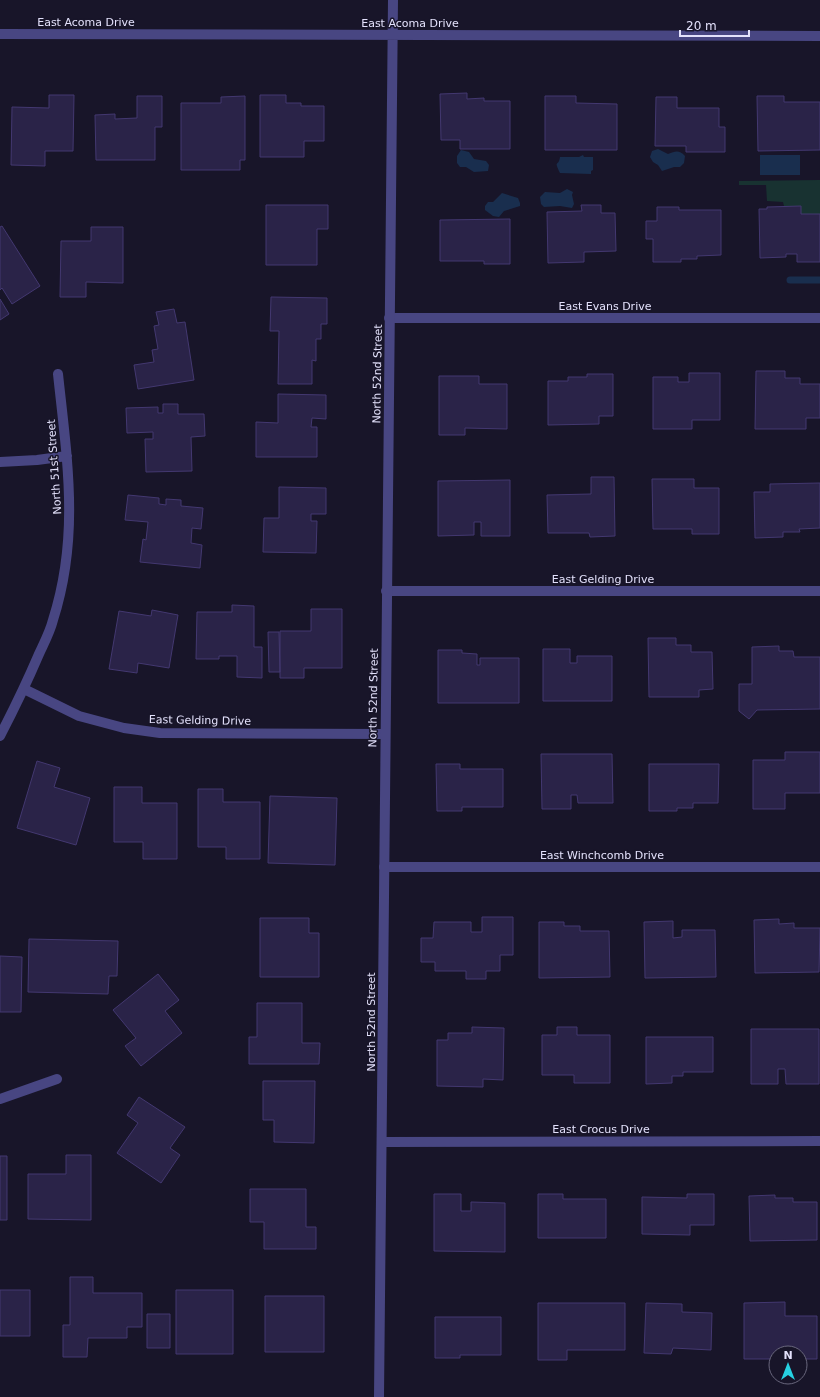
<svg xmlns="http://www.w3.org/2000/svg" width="820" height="1397" font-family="'DejaVu Sans',sans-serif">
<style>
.green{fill:#183231}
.water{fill:#192e4e}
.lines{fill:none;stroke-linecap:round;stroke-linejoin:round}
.stream{stroke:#192e4e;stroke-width:7}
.building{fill:#2a2348;stroke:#433870}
.minor{stroke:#484682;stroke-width:10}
.tertiary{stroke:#484682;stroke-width:10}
.labels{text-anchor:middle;stroke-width:3;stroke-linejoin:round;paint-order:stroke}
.street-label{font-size:11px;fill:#e3e1fb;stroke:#181529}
</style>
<rect width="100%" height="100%" fill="#181529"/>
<path class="green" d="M820,180V214H801V206H784L783,202L767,201L766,185H739V181Z"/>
<path class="water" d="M658,149L668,154C676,151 679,150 685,156L684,163L680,167H674L662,171L658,165L653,162L650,157L652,151Z
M461,150L469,152L474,159L486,161L489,165L488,171L474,172L466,167H460L457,163V156Z
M583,155L584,157H593V170L591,171V174L560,173C553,159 559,167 560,157H579Z
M760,155H800V175H760Z
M567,189L573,192L572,195L574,204L572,208L560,206L544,207L541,204L540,197L545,192L560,193Z
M502,193L518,198L520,203V206L504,211L499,217L493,216L485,210V206L488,202H493Z"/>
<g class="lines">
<path class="stream" d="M790,280H820"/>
</g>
<path class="building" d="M467,93V99L484,98V101H510V149H460V140H441L440,94Z
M49,95H74L73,151H45V166L11,165L12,107L49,108Z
M260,95H286V103H301V106H324V141H304V157H260Z
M137,96H162V127H155V160H96L95,115L115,114V119L137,118Z
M245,96V160H240V170H181V103H221V97Z
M545,96H576V103L617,104V150H545Z
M757,96H784V102H820V150L758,151Z
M656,97H677V108H719V127H725V152H686V146H655Z
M266,205H328V229H317V265H266Z
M581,205H601V213H615L616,251L584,252V262L548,263L547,212L582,211Z
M801,206V214H820V262H797V254H786V257L760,258L759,209H767V207Z
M657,207H679V210H721V255L697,256V259H681V262H653V239H646V221H657Z
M510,219V264H484V261H440V220Z
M2,226L40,286L12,304L2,288L0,290V227Z
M91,227H123V283L86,282V297H60L61,241H91Z
M271,297L327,298V324H321V339H316V361L312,360V384H278L279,331H270Z
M0,299L9,314L0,320Z
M174,309L177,323L185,322L194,380L138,389L134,365L154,362L152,350L158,349L154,326L159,325L156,312Z
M756,371H785V378H800V384H820V418H806V429H755Z
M689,373H720V420H692V429H653V377H678V382H689Z
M587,374H613V416H599V424L548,425V381H568V377H587Z
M439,376H479V384H507V429L465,428V435H439Z
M278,394L326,395V419L312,418L311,427H317V457H256V422L278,423Z
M163,404H178V414H204L205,436L191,437L192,471L146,472L145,439H153V432L127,433L126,408L158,407V413H163Z
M591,477H614L615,536L590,537L589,533H548L547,495L591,494Z
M652,479H694V488H719V534H692V529H653Z
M510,480V536H481V522H474V535L438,536V481Z
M820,483V528L799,529L800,532H783V537L755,538L754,492H770V484Z
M279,487L326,488V514H311V521H317L316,553L263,552L264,518H279Z
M128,495L159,498V504L166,505V499L181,500V506L203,508L201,529L192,528L191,543L202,545L200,568L140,562L143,539L146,540L148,522L125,520Z
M232,605L254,606V647H262V678L237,677V656H219V659H196L197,612H232Z
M311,609H342V668H304V678H280V631H311Z
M152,610L178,615L169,668L138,663L137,673L109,669L119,611L151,616Z
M268,632H279L280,672H269Z
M648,638H676V645H691V652H712L713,689L699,690V697H649Z
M779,646V651H793L794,657H820V709L757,710L749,719L739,711V684H752V647Z
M543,649H570V663H577V656H612V701H543Z
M438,650H462V653L477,654V665H480V658H519V703H438Z
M785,752H820V793H785V809H753V760H785Z
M541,754H612L613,803H578L577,795H571V809H542Z
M37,761L60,768L54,787L90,798L76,845L17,828Z
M436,764H460V769H503V807H462V811H437Z
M649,764H719L718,803H693V808H677V811H649Z
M114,787H142V803H177V859H143V842H114Z
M198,789H223V802H260V859H226V847H198Z
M270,796L337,798L335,865L268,863Z
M482,917H513V955H500V971H486V979H466V971H435V962H421V938H433L434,922H471V932H482Z
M260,918H309V933H319V977H260Z
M779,919V924L794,923V928H820L819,972L755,973L754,920Z
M673,921V938L682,937V930H715L716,977L645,978L644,922Z
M539,922H564V926H580V931H609L610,977L539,978Z
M29,939L118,941L117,976H109L108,994L28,992Z
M0,956L22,957L21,1012H0Z
M158,974L179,1000L165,1011L182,1033L141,1066L125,1046L136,1038L113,1010Z
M257,1003H302V1043H320L319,1064H249V1037H257Z
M472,1027L504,1028L503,1080L483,1079V1087L437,1086V1040H448V1033H472Z
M557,1027H577V1035H610V1083H574V1075H542V1035H557Z
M751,1029H819V1084H786L785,1069H778V1084H751Z
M646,1037H713V1072H683V1076H672V1083L646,1084Z
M263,1081H315L314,1143L274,1142V1120H263Z
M139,1097L185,1127L170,1148L180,1155L161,1183L117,1153L138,1123L127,1115Z
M66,1155H91V1220L28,1219V1174H66Z
M0,1156H7V1220H0Z
M250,1189H306V1227H316V1249H264V1222H250Z
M434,1194H461V1211H471V1202L505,1203V1252L434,1251Z
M538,1194H563V1199H606V1238H538Z
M687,1194H714V1225H690V1235L642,1234V1197L687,1198Z
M775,1195V1198H793V1202H817V1240L750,1241L749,1196Z
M70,1277H93V1293H142V1327H127V1338H88L87,1357H63V1325H70Z
M0,1290H30V1336H0Z
M176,1290H233V1354H176Z
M265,1296H324V1352H265Z
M785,1302V1316H817V1359H800V1353H776V1359H744V1303Z
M538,1303H625V1350H567V1360H538Z
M646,1303L682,1304V1312L712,1313L711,1350L673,1348L671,1354L644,1353Z
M147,1314H170V1348H147Z
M435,1317H501V1355H460V1358H435Z"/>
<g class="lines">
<path class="minor" d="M389,318H820
M0,462L37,460L67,456
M386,591H820
M24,689L79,716L124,728L160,733L385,734
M0,736C14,709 27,682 39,654C44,643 50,632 53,620C80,536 67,459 58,374
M384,867H820
M0,1099L57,1079
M382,1142L820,1141"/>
<path class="tertiary" d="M0,34L820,36
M379,1397L393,0"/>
</g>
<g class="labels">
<g class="street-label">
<text x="86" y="26">East Acoma Drive</text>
<text x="410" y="27">East Acoma Drive</text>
<text x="605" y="310">East Evans Drive</text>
<text transform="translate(377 374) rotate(-89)" y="4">North 52nd Street</text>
<text transform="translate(54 467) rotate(-94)" y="4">North 51st Street</text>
<text x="603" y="583">East Gelding Drive</text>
<text transform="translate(373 698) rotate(-89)" y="4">North 52nd Street</text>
<text transform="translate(200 720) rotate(1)" y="4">East Gelding Drive</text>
<text x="602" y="859">East Winchcomb Drive</text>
<text transform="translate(371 1022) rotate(-90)" y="4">North 52nd Street</text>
<text x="601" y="1133">East Crocus Drive</text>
</g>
</g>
<g transform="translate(788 1365)"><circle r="19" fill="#181529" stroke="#69677d"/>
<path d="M0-3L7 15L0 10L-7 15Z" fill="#26d1e2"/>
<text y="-6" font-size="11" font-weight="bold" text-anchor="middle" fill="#e3e1fb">N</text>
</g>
<path d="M680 30v6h69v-6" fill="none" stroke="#e3e1fb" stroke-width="2"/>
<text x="686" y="30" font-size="12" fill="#e3e1fb" stroke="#181529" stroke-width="3" paint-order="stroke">20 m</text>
</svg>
